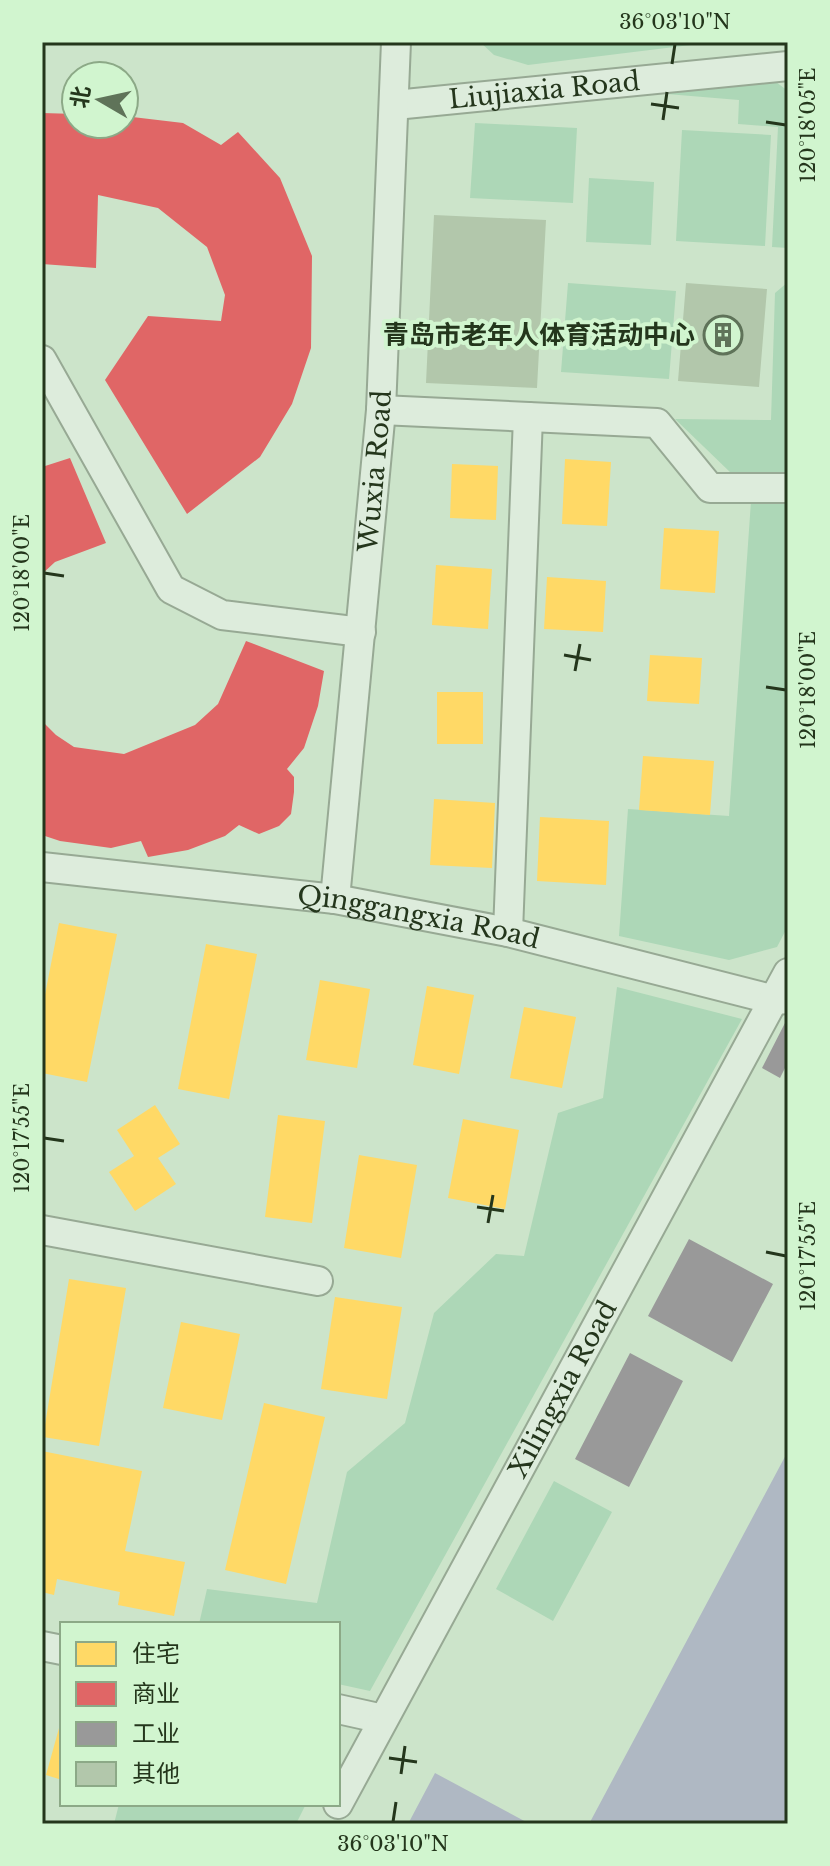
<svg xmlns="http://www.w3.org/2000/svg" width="830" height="1866" font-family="'Libre Baskerville','Noto Sans SC',serif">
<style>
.green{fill:#add7b7}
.water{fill:#afb8c3}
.homes{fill:#ffd966}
.shops{fill:#e06666}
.industry{fill:#999}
.building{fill:#b2c7ab}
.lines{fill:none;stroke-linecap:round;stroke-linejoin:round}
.street-casing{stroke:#97a994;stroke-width:32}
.street{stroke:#ddecdc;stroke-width:28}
.ticks{fill:none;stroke:#24361c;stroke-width:3}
.labels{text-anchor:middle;stroke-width:8;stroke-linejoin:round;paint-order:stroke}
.street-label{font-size:26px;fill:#24361c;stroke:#d1f5cf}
.poi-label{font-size:26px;font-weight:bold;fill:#24361c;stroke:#d1f5cf;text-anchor:end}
.neatline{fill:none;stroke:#24361c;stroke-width:3}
.ticks-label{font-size:20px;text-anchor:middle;fill:#24361c}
</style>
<rect width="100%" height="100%" fill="#cce4ca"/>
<path class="green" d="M480,42H715L528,65L494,55Z
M749,80L776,82L788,91V248L772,247L778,127L738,124L739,100L655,93Z
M475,123L577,128L573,203L470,198Z
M682,130L771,135L765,246L676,241Z
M589,178L654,182L651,245L586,242Z
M788,282V474L731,473L675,419L771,420L775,293Z
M568,283L676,291L669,379L561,372Z
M752,487L788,489V926L777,947L729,960L619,936L628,809L729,816Z
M617,987L742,1019L370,1691L338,1684V1624H199L207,1589L317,1603L347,1472L405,1423L434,1313L496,1254L524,1256L558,1113L603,1098Z
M554,1481L612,1512L553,1621L496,1589Z
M119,1804H306L296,1824H114Z"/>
<path class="water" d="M788,1451V1824H589Z
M435,1773L530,1824H408Z"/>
<path class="homes" d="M565,459L611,462L607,526L562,524Z
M452,464L498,466L496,520L450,518Z
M664,528L719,531L715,593L660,589Z
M436,565L492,569L488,629L432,625Z
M547,577L606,581L603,632L544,629Z
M650,655L702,658L699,704L647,701Z
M437,692H483V744H437Z
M643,756L714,761L710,815L639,810Z
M434,799L495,803L492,868L430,865Z
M540,817L609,821L606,885L537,881Z
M59,923L117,934L87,1082L42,1073V1010Z
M206,944L257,954L229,1099L178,1089Z
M320,980L370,989L357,1068L306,1060Z
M427,986L474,995L459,1074L413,1065Z
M524,1007L576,1017L562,1088L510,1078Z
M155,1105L180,1144L158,1158L176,1184L135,1211L109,1172L134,1156L117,1130Z
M278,1115L325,1121L312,1223L265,1217Z
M463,1119L519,1130L505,1209L448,1198Z
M359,1155L417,1165L401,1258L344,1248Z
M69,1279L126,1288L99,1446L43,1437Z
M335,1297L402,1307L387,1399L321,1389Z
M181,1322L240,1334L222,1420L163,1408Z
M264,1403L325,1417L286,1584L225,1570Z
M42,1451L142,1471L125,1551L185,1562L174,1616L118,1605L120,1592L57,1579L54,1595L42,1592Z
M61,1721H62V1780L46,1775Z"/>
<path class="shops" d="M42,113L76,114V124H124V116L183,123L221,145L238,132L280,178L312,256L311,348L292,404L260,457L187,514L105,380L148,316L221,321L225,295L207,247L158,208L98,195L96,268L42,264Z
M70,458L106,543L55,562L42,574V467Z
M246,641L324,671L318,706L304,748L287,769L294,777V792L291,814L279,826L259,834L239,825L225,836L188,850L148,857L141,841L111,848L60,841L42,835V721L56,735L74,747L124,754L195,725L218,704Z"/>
<path class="industry" d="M786,1021L788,1022V1062L780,1078L762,1068Z
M689,1239L773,1284L732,1362L648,1316Z
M630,1353L683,1381L629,1487L575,1459Z"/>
<path class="building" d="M434,215L546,220L537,388L426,383Z
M686,283L767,289L759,387L678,381Z"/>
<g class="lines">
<g class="street-casing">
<g id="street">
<path id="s1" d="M395,105L788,66"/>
<path d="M42,360L171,589L222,615L361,632"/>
<path d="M381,410L657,423L710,488H788"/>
<path id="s2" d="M42,867L335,899L508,932L775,1000L788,999"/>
<path id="s3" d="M335,899L381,410L396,42"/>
<path d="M508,932L528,417"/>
<path d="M42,1230L318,1281"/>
<path d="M42,1646L62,1650"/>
<path d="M338,1709L383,1719"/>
<path id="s4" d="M338,1804L788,973"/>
</g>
</g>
<use href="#street" class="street"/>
</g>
<path class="ticks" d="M672,64L675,44M651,104L679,108M663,120L667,92M766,122L786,125M44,573L64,576M564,655L591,660M575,671L580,644M766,687L786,690M44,1138L64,1141M477,1207L504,1211M488,1223L493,1195M766,1252L786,1256M389,1758L417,1762M401,1774L405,1746M393,1822L396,1802"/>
<defs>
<g id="building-ring" transform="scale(2)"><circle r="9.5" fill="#d1f5cf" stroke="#5f7359" stroke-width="1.5"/><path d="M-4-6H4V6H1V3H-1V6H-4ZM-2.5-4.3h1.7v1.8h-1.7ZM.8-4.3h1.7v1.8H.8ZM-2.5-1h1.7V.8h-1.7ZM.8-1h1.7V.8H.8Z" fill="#5f7359"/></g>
</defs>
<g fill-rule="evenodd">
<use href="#building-ring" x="723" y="335"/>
</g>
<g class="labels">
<g class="street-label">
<text dy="9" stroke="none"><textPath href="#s1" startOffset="150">Liujiaxia Road</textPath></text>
<text dy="9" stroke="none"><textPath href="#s3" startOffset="430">Wuxia Road</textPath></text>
<text dy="9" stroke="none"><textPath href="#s2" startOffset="380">Qinggangxia Road</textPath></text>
<text dy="9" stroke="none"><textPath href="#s4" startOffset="472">Xilingxia Road</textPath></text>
</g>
<g class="poi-label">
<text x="695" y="344">青岛市老年人体育活动中心</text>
</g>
</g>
<rect width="830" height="1866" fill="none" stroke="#d1f5cf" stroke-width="88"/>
<rect x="60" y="1622" width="280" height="184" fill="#d1f5cf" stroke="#8ca987" stroke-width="2"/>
<rect x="76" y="1642" width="40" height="24" fill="#ffd966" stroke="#8ca987" stroke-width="2"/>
<text x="132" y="1662" font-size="24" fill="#24361c">住宅</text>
<rect x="76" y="1682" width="40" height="24" fill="#e06666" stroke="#8ca987" stroke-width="2"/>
<text x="132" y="1702" font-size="24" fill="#24361c">商业</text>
<rect x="76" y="1722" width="40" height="24" fill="#999999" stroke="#8ca987" stroke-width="2"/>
<text x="132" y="1742" font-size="24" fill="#24361c">工业</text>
<rect x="76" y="1762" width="40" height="24" fill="#b2c7ab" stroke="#8ca987" stroke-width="2"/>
<text x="132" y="1782" font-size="24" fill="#24361c">其他</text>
<g transform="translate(100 100) rotate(279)"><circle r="38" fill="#d1f5cf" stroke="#8ca987" stroke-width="2"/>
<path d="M0-6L14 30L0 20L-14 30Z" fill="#5f7359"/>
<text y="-12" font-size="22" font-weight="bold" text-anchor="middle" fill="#24361c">北</text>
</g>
<rect x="44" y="44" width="742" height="1778" class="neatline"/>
<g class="ticks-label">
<text x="675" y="29">36°03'10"N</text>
<text transform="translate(808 125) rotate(-90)" y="7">120°18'05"E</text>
<text transform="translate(22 573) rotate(-90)" y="7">120°18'00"E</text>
<text transform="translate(808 690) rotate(-90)" y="7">120°18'00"E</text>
<text transform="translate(22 1138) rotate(-90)" y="7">120°17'55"E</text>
<text transform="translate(808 1256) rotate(-90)" y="7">120°17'55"E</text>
<text x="393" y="1851">36°03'10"N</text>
</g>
</svg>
